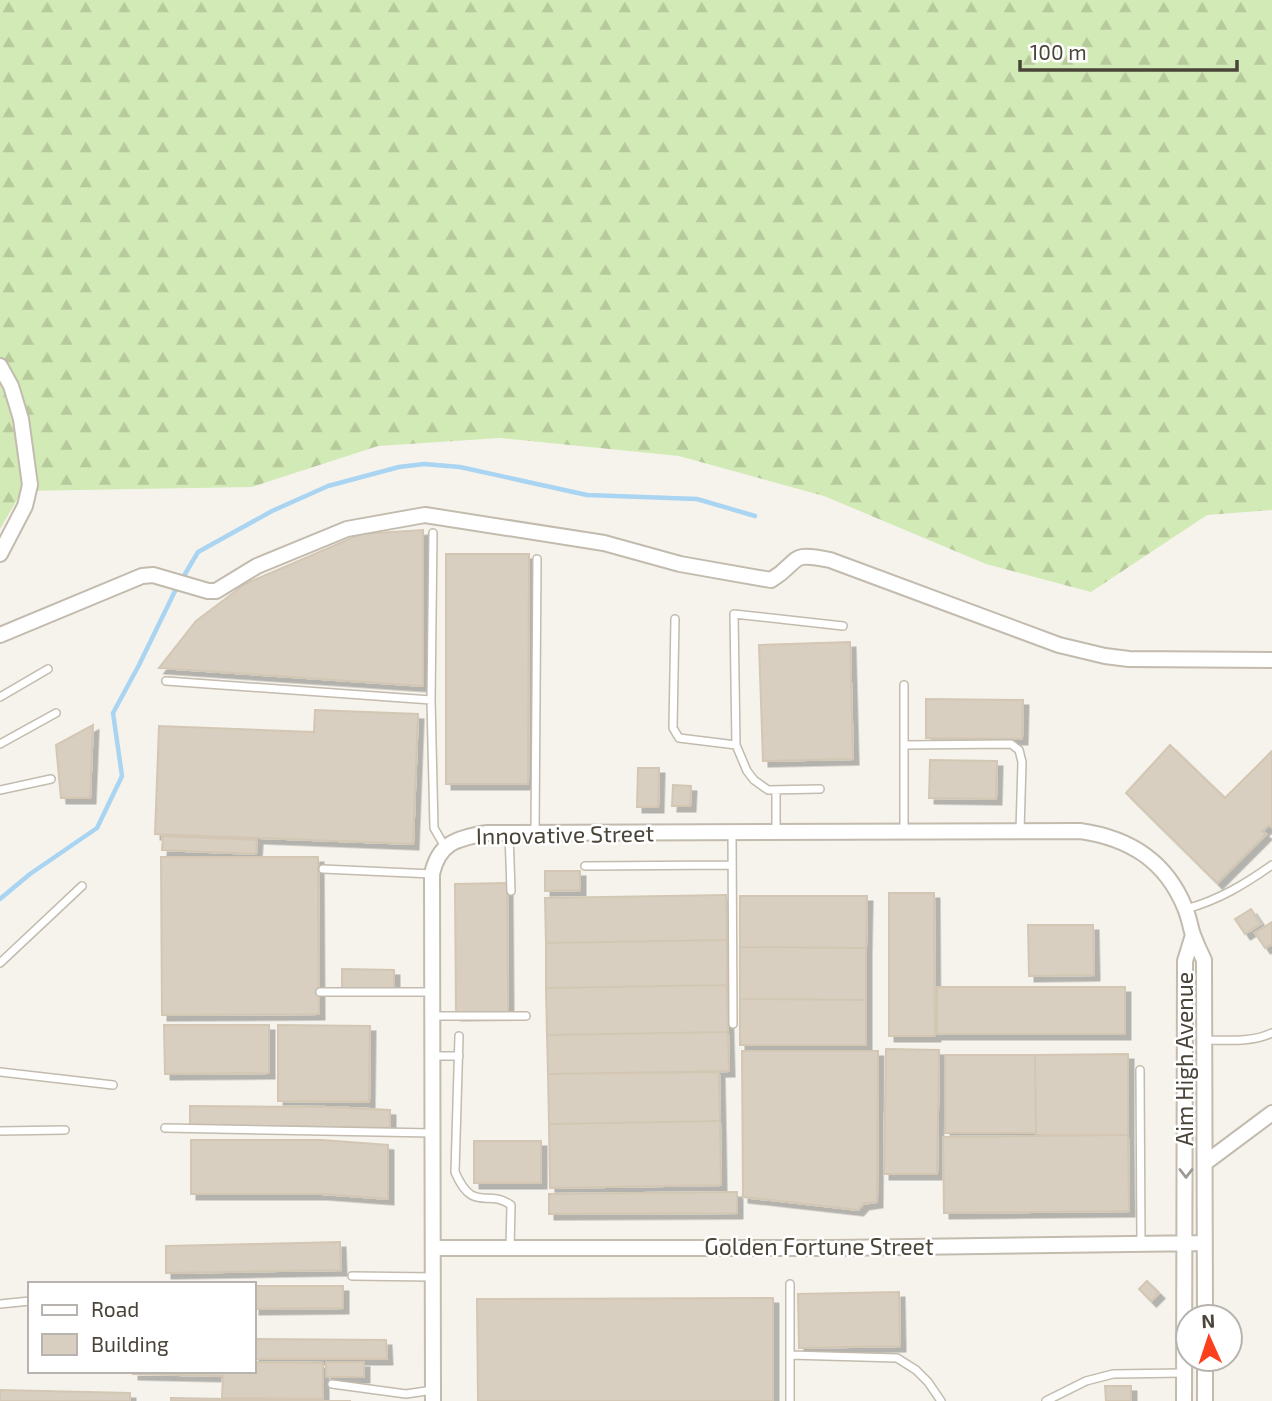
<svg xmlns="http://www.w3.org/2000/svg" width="1272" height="1401" font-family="'Exo 2',sans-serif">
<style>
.forest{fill:url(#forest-firs)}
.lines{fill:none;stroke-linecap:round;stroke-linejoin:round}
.stream{stroke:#a9d4f2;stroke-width:4.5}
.building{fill:#d8cfc1;stroke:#d3c7b4;stroke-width:2;filter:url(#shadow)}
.lane-casing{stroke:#c2bbae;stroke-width:10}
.street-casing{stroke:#c2bbae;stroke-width:18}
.lane{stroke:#fff;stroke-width:7}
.street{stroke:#fff;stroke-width:14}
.oneway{stroke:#9c9892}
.labels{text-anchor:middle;stroke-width:5;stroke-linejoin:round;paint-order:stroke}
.street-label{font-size:23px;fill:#4b4439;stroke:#fff}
</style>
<defs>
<pattern id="forest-firs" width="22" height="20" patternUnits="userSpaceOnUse" patternTransform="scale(1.75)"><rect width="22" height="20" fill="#d2eab5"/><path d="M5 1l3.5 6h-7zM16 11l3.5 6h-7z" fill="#b6ca9c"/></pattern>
<filter id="shadow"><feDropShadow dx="5.5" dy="5.5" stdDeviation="0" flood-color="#0004"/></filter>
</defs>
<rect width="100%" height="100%" fill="#f6f3ec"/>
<path class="forest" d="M0,0H1272V510L1207,515L1091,592L986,564L824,496L679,456L500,438L378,446L252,487L22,491L0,529Z"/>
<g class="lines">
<path class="stream" d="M0,899L30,874L97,828L122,776L113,713L139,665L175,591L198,552L272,511L328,486L399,467L424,464L460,467L587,495L697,499L755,516"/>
</g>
<path class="building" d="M423,530V686L159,668L196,621L245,584L361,534Z
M446,554H529L528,784H446Z
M850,642L853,759L763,761L759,645Z
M926,699L1023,700L1022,739L926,738Z
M315,710L418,714L413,844L155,834L159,726L314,732Z
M93,725L90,798H61L56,745Z
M1170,745L1225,798L1272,751V827L1269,825L1262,831L1266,834L1217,883L1126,793Z
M930,760L997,761L996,799L929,798Z
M638,768H659L658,807H637Z
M673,785L691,786L690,806H672Z
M163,836L257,840L256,854L162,850Z
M161,857H318L319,1014L162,1015Z
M545,871H580V890L545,891Z
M507,883L508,1014L456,1015L455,884Z
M889,893H934L935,1036H889Z
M726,895L727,940L546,943L545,898Z
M740,896H867L866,948L740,947Z
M1251,909L1261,924L1245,934L1235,919Z
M1272,922V944L1265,948L1255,933Z
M1028,925H1093L1094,975L1029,976Z
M727,940V985L546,988V943Z
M740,947L866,948V1000L740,999Z
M342,969L394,970V988H342Z
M727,985L728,1032L547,1035L546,988Z
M937,987H1125V1034H937Z
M740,999L866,1000V1045H740Z
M164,1025H269V1073L165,1074Z
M278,1025L370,1026L369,1102L278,1101Z
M728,1032L729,1071L548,1074L547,1035Z
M886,1049L939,1050L937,1174H884Z
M742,1051H878L877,1202L863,1204L858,1210L743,1197Z
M1128,1054V1135H1036L1035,1055Z
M945,1055H1035L1036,1133H945Z
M719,1072L720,1121L549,1124L548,1074Z
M190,1106L330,1107L390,1110V1128L190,1125Z
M720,1121L721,1185L550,1188L549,1124Z
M1128,1135L1129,1211L944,1213L943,1137Z
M191,1140H322L388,1145V1199L322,1194H191Z
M474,1141H541V1183H474Z
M737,1192V1213L549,1214V1194Z
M340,1242L341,1270L166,1273V1246Z
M1147,1281L1159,1293L1151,1301L1139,1289Z
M254,1286H343V1308L254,1309Z
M899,1292L900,1346L799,1348L798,1294Z
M773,1298V1401H478L477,1299Z
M254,1339L386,1340L387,1359H254Z
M254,1362L323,1363V1399L222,1398L223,1376L133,1374V1371H254Z
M326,1362H364V1377H326Z
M1105,1386H1131V1401H1106Z
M0,1390L130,1393V1401H0Z
M171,1398L351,1401H171Z"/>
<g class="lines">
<g class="lane-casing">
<path id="lane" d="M433,533L431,700L434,828L445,847
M675,619L673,728L679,738L736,745
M166,681L431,700
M904,685V831
M0,697L48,669
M0,744L56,713
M904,745L1011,744L1019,750L1022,762L1020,831
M820,789L768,790L754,780L747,771L736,745L734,614L843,626
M0,790L51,779
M732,832L733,1024
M776,832V790
M509,833L511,891
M535,833L537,559
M585,866L732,865
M323,869L432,874
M1186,909C1219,900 1245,884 1272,865
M0,963L82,886
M320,992H432
M433,1016H526
M459,1036L455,1172C473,1214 487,1188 511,1205L510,1248
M1204,1040C1227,1040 1250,1043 1272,1033
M433,1056H459
M1140,1070L1141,1244
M0,1072L113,1085
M165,1128L433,1133
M0,1131L65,1130
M352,1276L433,1277
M0,1304L30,1301
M790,1355L897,1358L916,1370L928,1382L941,1401
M332,1384L406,1394L433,1390
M790,1401V1284
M1046,1401L1086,1381L1113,1374L1184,1373"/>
</g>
<g class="street-casing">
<path id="street" d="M0,366L11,386L21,419L30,485L25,506L0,554
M0,635L142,576L153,575L208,591H216L257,566L347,529L425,515L604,543L680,564L771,580C802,561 787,551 830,560L1059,645L1105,656L1129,659L1272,660
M1205,1163L1272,1113
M433,1248H834L1205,1243
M1205,1359V1401
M433,1401L432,874C439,842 457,839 486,833L1080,831C1130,838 1166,861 1185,908C1189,917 1190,926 1193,935C1196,943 1200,952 1204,960L1205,1317
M1184,1401L1185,961L1193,935"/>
</g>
<use href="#lane" class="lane"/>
<use href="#street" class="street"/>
</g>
<defs><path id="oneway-chevron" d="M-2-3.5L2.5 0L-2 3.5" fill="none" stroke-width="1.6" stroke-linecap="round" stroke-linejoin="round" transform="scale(1.75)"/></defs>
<use class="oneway" href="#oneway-chevron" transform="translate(1186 1173) rotate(90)"/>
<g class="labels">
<g class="street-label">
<text transform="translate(565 835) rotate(-1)" y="8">Innovative Street</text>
<text transform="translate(1185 1059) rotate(-90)" y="8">Aim High Avenue</text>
<text x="819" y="1255">Golden Fortune Street</text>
</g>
</g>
<rect x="28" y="1282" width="228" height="91" fill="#ffffff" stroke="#b7b4b0" stroke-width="2"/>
<rect x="42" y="1305" width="35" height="10" fill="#ffffff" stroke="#b7b4b0" stroke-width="2"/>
<text x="91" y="1317" font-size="21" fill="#4b4439">Road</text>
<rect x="42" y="1334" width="35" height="21" fill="#d8cfc1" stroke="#b7b4b0" stroke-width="2"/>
<text x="91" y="1352" font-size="21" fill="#4b4439">Building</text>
<g transform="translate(1209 1338) rotate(357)"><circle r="33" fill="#ffffff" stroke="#b7b4b0" stroke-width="2"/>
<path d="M0-5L12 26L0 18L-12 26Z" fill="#fc3f1d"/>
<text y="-10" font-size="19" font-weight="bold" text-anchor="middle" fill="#4b4439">N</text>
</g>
<path d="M1020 60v10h217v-10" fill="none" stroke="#4b4439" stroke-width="3.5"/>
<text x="1030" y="60" font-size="21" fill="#4b4439" stroke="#ffffff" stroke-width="5" paint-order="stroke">100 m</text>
</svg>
